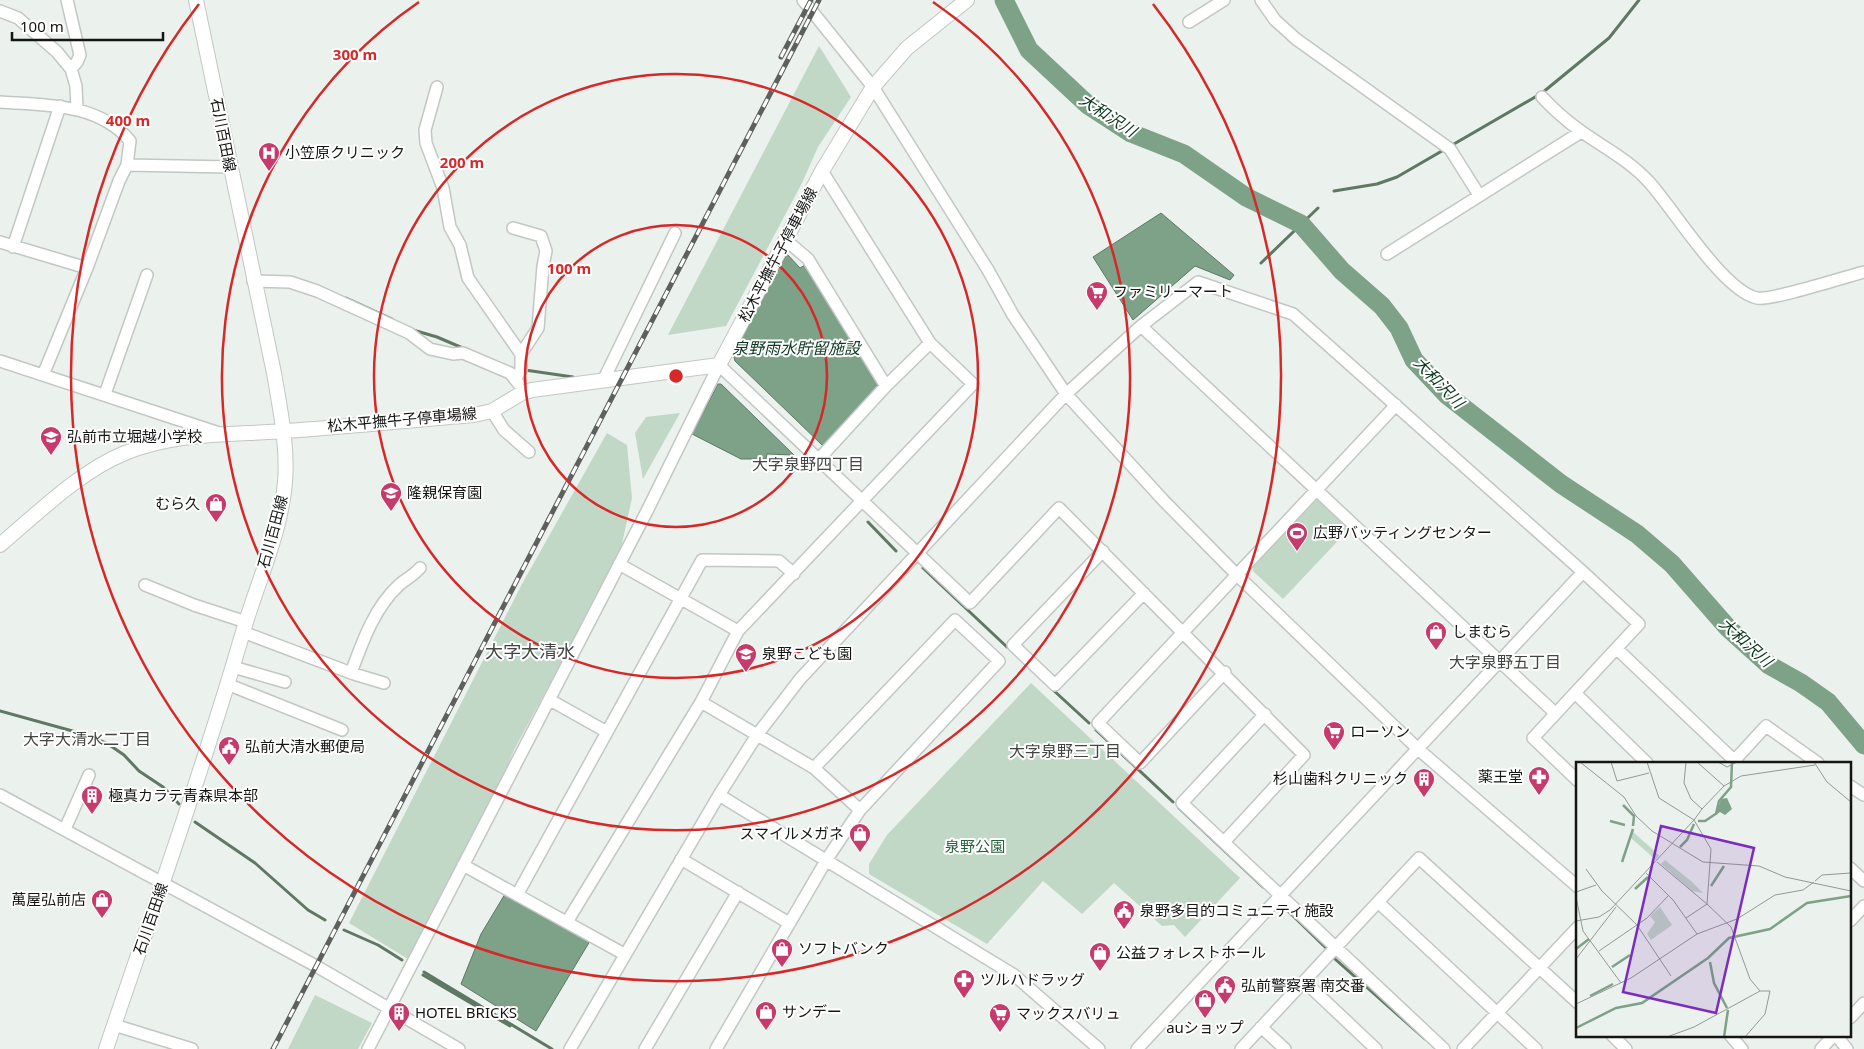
<svg xmlns="http://www.w3.org/2000/svg" width="1864" height="1049" font-family="'Noto Sans','Noto Sans JP',sans-serif">
<style>
.green{fill:#c1d8c6}
.water{fill:#7ea287;stroke:#5e7864}
.lines{fill:none;stroke-linecap:round;stroke-linejoin:round}
.stream{stroke:#5e7864;stroke-width:3}
.river{stroke:#7ea287;stroke-width:19}
.minor-casing{stroke:#c2c7c3;stroke-width:14}
.major-casing{stroke:#c2c7c3;stroke-width:16}
.minor{stroke:#fff;stroke-width:11}
.major{stroke:#fff;stroke-width:14}
.rail-casing{stroke:#5d605d;stroke-width:5}
.rail{stroke:#fff;stroke-width:3;stroke-dasharray:9;stroke-linecap:butt}
.ring{fill:none;stroke:#d62828;stroke-width:2.5}
.labels{text-anchor:middle;stroke-width:4;stroke-linejoin:round;paint-order:stroke}
.street-label{font-size:15px;fill:#141614;stroke:#fff}
.poi-label{font-size:15px;fill:#141614;stroke:#fff;text-anchor:start}
.park-label{font-size:15px;fill:#27603b;stroke:#fff}
.water-label{font-size:16px;font-style:italic;fill:#0c391e;stroke:#fff}
.neighbourhood-label{font-size:16px;fill:#424643;stroke:#fff}
.quarter-label{font-size:18px;fill:#424643;stroke:#fff}
.inset-river{fill:none;stroke:#7ea287;stroke-width:2.5}
.inset-road{fill:none;stroke:#959996;stroke-width:1}
.view{fill:#7b2cbf;fill-opacity:0.15;stroke:#7b2cbf;stroke-width:2.5}
.inset-edge{fill:none;stroke:#141614;stroke-width:2.5}
.centre{fill:#d62828;stroke:#fff;stroke-width:2.5}
.ring-label{font-size:15px;text-anchor:middle;font-weight:bold;fill:#d62828;stroke:#fff;stroke-width:4;stroke-linejoin:round;paint-order:stroke}
</style>
<rect width="100%" height="100%" fill="#ebf1ec"/>
<path class="green" d="M819,46L851,97L818,147L802,183L726,326L668,335Z
M680,413L643,479L635,433L646,417Z
M607,433L627,445L632,498L620,553L514,750L498,788L408,959L349,923L522,584Z
M1319,500L1349,529L1283,599L1253,571V567L1314,501Z
M1031,683L1240,878L1185,937L1174,925L1162,926L1114,883L1082,914L1043,881L987,944L869,874V864L887,835Z
M315,995L372,1023L358,1049H288Z"/>
<path class="water" d="M1161,213L1234,275L1230,280L1195,266L1133,320L1093,257Z
M787,254L800,268L805,265L879,383L878,387L825,445H822L735,361L733,354Z
M718,384H721L794,455L767,454L766,459H741L692,434Z
M505,894L590,941L536,1031L461,984L481,934Z"/>
<g class="lines">
<path class="stream" d="M1334,191L1377,184L1397,177L1542,93L1609,38L1639,0
M1261,263L1318,208
M346,298L392,319
M413,330L437,337L465,349
M525,370L573,377
M868,522L896,551
M923,568L1007,647
M1051,688L1089,723
M0,711L87,735L108,744L124,755L139,771L163,787L179,804
M1096,730L1173,802
M1179,808L1263,887
M195,822L255,863L308,910L325,920
M1289,912L1325,947
M344,930L378,945L402,960
M1335,959L1425,1039
M424,972L552,1049
M423,975L510,1026"/>
<path class="river" d="M1004,0L1029,50L1088,105L1131,133L1184,154L1246,197L1301,224L1342,271L1382,306L1399,328L1414,360L1447,395L1561,484L1637,534L1672,564L1728,628L1769,665L1801,683L1828,702L1864,745"/>
<g class="minor-casing">
<path id="minor" d="M67,0L80,55L77,62L71,69
M803,0L873,87L988,270L1013,315L1066,394L1164,501L1237,575L1418,749L1578,887
M1261,0L1275,20L1296,39L1450,149L1479,195
M0,11L18,18L57,52L71,69L76,86L77,109
M1189,22L1224,0
M437,87L425,130L426,143L443,188L450,227L460,245L468,278L521,354V370L516,378
M1542,97C1554,110 1568,122 1582,132C1605,148 1630,161 1649,182C1673,208 1723,291 1757,298C1771,301 1845,277 1864,272
M0,102C45,105 99,103 130,141L127,165L119,181L87,268L43,375
M127,165L229,167
M513,228L541,236L546,251L543,266L538,328L521,354
M787,241L808,259L886,386
M0,242L87,268
M13,247L60,106
M1387,254L1581,132
M253,281L290,282L317,291L409,333L430,349L453,354L463,353L510,373L518,383
M1141,326L1555,713
M0,361L219,433
M603,381L675,233
M105,394L147,275
M492,411L504,430L529,452
M819,459L886,386L930,343
M1103,551L1013,645L1055,685L1144,593
M619,564L738,631
M145,585L194,605L246,622
M243,632L354,674L384,683
M1617,649L1737,763
M233,667L285,682
M1225,672L1140,763L1098,723L1396,405
M351,673C362,643 374,608 399,585C406,579 413,576 420,568
M227,684L342,730
M1576,694L1647,763
M550,700L607,732
M701,702L814,768L860,810
M1265,714L1182,803L1444,1049
M1732,763L1766,726L1818,763
M1850,786L1864,795
M0,795L316,966L459,1049
M719,795L1014,975L1099,1049
M65,829L89,775
M681,859L789,923
M463,865L624,954
M1850,868L1864,881
M517,895L702,560L779,561L794,574
M1378,902L1536,1049
M1850,921L1864,906
M567,922L701,702L738,631L973,384L930,343L822,171
M1305,982L1376,1049
M1850,1018L1864,1003
M114,1025L192,1049
M1261,1027L1285,1049
M1612,1035L1626,1049
M1730,1035L1742,1049
M1836,1035L1847,1049
M368,1049L648,509L719,365L970,603L1059,508L1304,755L1224,842
M570,1049L719,795L757,735L800,679L1066,394L1141,326L1198,282L1293,314L1583,572L1639,624L1533,738L1578,781
M645,1049L738,892
M716,1049L827,859L860,810L999,661L955,620L814,768
M1137,1049L1583,572
M1241,1049L1419,858L1578,1003
M1463,1049L1578,927
M1821,1049L1834,1035"/>
</g>
<g class="major-casing">
<path id="major" d="M0,545C37,514 80,471 125,453C176,432 231,435 285,431C348,427 411,420 474,415L492,411L522,393L532,390L719,365L822,171L873,87L907,48L967,0
M106,1049C153,910 202,772 243,632C257,583 281,533 285,482C288,446 280,409 274,373L196,0"/>
</g>
<use href="#minor" class="minor"/>
<use href="#major" class="major"/>
<g class="rail-casing">
<path id="rail" d="M781,57L811,0
M273,1049L819,0"/>
</g>
<use href="#rail" class="rail"/>
</g>
<g class="ring">
<circle cx="676" cy="376" r="151"/>
<circle cx="676" cy="376" r="302"/>
<path d="M933 2A454 454 0 1 1 419 2"/>
<path d="M1153 4A605 605 0 1 1 199 4"/>
</g>
<defs>
<g id="hospital-pin" transform="scale(1.125)"><path d="M0 17L-7.5 6A9.5 9.5 0 1 1 7.5 6Z" fill="#c63a6c" stroke="#fff"/><path d="M-5-5h3v3.5h4V-5h3V5h-3V1.5h-4V5h-3Z" fill="#fff"/></g>
<g id="supermarket-pin" transform="scale(1.125)"><path d="M0 17L-7.5 6A9.5 9.5 0 1 1 7.5 6Z" fill="#c63a6c" stroke="#fff"/><path d="M-6-5.5h2.5l.6 2H6L4.5 2H-2.5L-4.4-4H-6ZM-1.5 3.2a1.3 1.3 0 1 0 .1 0ZM3 3.2a1.3 1.3 0 1 0 .1 0Z" fill="#fff"/></g>
<g id="school-pin" transform="scale(1.125)"><path d="M0 17L-7.5 6A9.5 9.5 0 1 1 7.5 6Z" fill="#c63a6c" stroke="#fff"/><path d="M0-5L7-2L0 1L-7-2ZM-4 1L0 2.5L4 1V4Q0 6-4 4Z" fill="#fff"/></g>
<g id="shop-pin" transform="scale(1.125)"><path d="M0 17L-7.5 6A9.5 9.5 0 1 1 7.5 6Z" fill="#c63a6c" stroke="#fff"/><path d="M-5-2.5h2.3a2.7 3.5 0 0 1 5.4 0H5L5.5 6h-11ZM-1.5-2.5h3a1.5 2.3 0 0 0-3 0Z" fill="#fff"/></g>
<g id="stadium-pin" transform="scale(1.125)"><path d="M0 17L-7.5 6A9.5 9.5 0 1 1 7.5 6Z" fill="#c63a6c" stroke="#fff"/><path d="M0-5a6.5 5 0 1 0 0 10a6.5 5 0 1 0 0-10ZM-3.5-1.8h7v3.6h-7Z" fill="#fff"/></g>
<g id="civic-pin" transform="scale(1.125)"><path d="M0 17L-7.5 6A9.5 9.5 0 1 1 7.5 6Z" fill="#c63a6c" stroke="#fff"/><path d="M-.6-6.5H3V-4.5H.6V-3L4-1V1h2V6H-6V1h2V-1L-.6-3ZM-1.2 2.5V6h2.4V2.5Z" fill="#fff"/></g>
<g id="pharmacy-pin" transform="scale(1.125)"><path d="M0 17L-7.5 6A9.5 9.5 0 1 1 7.5 6Z" fill="#c63a6c" stroke="#fff"/><path d="M-2-6h4v4h4v4h-4v4h-4v-4h-4v-4h4Z" fill="#fff"/></g>
<g id="building-pin" transform="scale(1.125)"><path d="M0 17L-7.5 6A9.5 9.5 0 1 1 7.5 6Z" fill="#c63a6c" stroke="#fff"/><path d="M-4-6H4V6H1V3H-1V6H-4ZM-2.5-4.3h1.7v1.8h-1.7ZM.8-4.3h1.7v1.8H.8ZM-2.5-1h1.7V.8h-1.7ZM.8-1h1.7V.8H.8Z" fill="#fff"/></g>
</defs>
<g fill-rule="evenodd">
<use href="#hospital-pin" x="269" y="153"/>
<use href="#supermarket-pin" x="1097" y="292"/>
<use href="#school-pin" x="51" y="437"/>
<use href="#school-pin" x="391" y="493"/>
<use href="#shop-pin" x="216" y="504"/>
<use href="#stadium-pin" x="1297" y="533"/>
<use href="#shop-pin" x="1436" y="632"/>
<use href="#school-pin" x="746" y="654"/>
<use href="#supermarket-pin" x="1334" y="732"/>
<use href="#civic-pin" x="229" y="747"/>
<use href="#pharmacy-pin" x="1539" y="777"/>
<use href="#building-pin" x="1424" y="779"/>
<use href="#building-pin" x="92" y="796"/>
<use href="#shop-pin" x="860" y="834"/>
<use href="#shop-pin" x="102" y="900"/>
<use href="#civic-pin" x="1124" y="911"/>
<use href="#shop-pin" x="782" y="949"/>
<use href="#shop-pin" x="1100" y="953"/>
<use href="#pharmacy-pin" x="964" y="980"/>
<use href="#civic-pin" x="1225" y="986"/>
<use href="#shop-pin" x="1205" y="1000"/>
<use href="#shop-pin" x="766" y="1012"/>
<use href="#building-pin" x="399" y="1013"/>
<use href="#supermarket-pin" x="1000" y="1014"/>
</g>
<g class="labels">
<g class="street-label">
<text transform="translate(223 135) rotate(79)" y="5">石川百田線</text>
<text transform="translate(778 255) rotate(-62)" y="5">松木平撫牛子停車場線</text>
<text transform="translate(402 420) rotate(-5)" y="5">松木平撫牛子停車場線</text>
<text transform="translate(273 532) rotate(-75)" y="5">石川百田線</text>
<text transform="translate(151 919) rotate(-71)" y="5">石川百田線</text>
</g>
<g class="poi-label">
<text x="285" y="158">小笠原クリニック</text>
<text x="1113" y="297">ファミリーマート</text>
<text x="67" y="442">弘前市立堀越小学校</text>
<text x="407" y="498">隆親保育園</text>
<text x="200" y="509" text-anchor="end">むら久</text>
<text x="1313" y="538">広野バッティングセンター</text>
<text x="1452" y="637">しまむら</text>
<text x="762" y="659">泉野こども園</text>
<text x="1350" y="737">ローソン</text>
<text x="245" y="752">弘前大清水郵便局</text>
<text x="1523" y="782" text-anchor="end">薬王堂</text>
<text x="1408" y="784" text-anchor="end">杉山歯科クリニック</text>
<text x="108" y="801">極真カラテ青森県本部</text>
<text x="844" y="839" text-anchor="end">スマイルメガネ</text>
<text x="86" y="905" text-anchor="end">萬屋弘前店</text>
<text x="1140" y="916">泉野多目的コミュニティ施設</text>
<text x="798" y="954">ソフトバンク</text>
<text x="1116" y="958">公益フォレストホール</text>
<text x="980" y="985">ツルハドラッグ</text>
<text x="1241" y="991">弘前警察署 南交番</text>
<text x="782" y="1017">サンデー</text>
<text x="415" y="1018">HOTEL BRICKS</text>
<text x="1016" y="1019">マックスバリュ</text>
<text x="1205" y="1033" text-anchor="middle">auショップ</text>
</g>
<g class="park-label">
<text x="975" y="852">泉野公園</text>
</g>
<g class="water-label">
<text transform="translate(1108 115) rotate(33)" y="6">大和沢川</text>
<text x="796" y="354">泉野雨水貯留施設</text>
<text transform="translate(1439 382) rotate(46)" y="6">大和沢川</text>
<text transform="translate(1746 642) rotate(42)" y="6">大和沢川</text>
</g>
<g class="neighbourhood-label">
<text x="808" y="470">大字泉野四丁目</text>
<text x="1505" y="668">大字泉野五丁目</text>
<text x="87" y="745">大字大清水二丁目</text>
<text x="1065" y="757">大字泉野三丁目</text>
</g>
<g class="quarter-label">
<text x="530" y="658">大字大清水</text>
</g>
</g>
<g transform="translate(1576 762)">
<rect width="275" height="275" fill="#ebf1ec"/>
<path d="M56,69L83,93L80,98L55,76ZM89,98L116,120L127,131L116,129L85,102ZM84,145L96,163L75,178L71,172L79,160L74,154Z" fill="#c1d8c6"/>
<path d="M151,36L156,47L149,53L144,50L140,53L145,37Z" fill="#7ea287"/>
<path class="inset-river" d="M47,43L58,54L57,64M140,52L143,39L155,25L156,0M34,59L49,63M122,59H129L141,51M104,85L111,78L118,62M46,100L57,67M135,124L148,104M59,127L72,115M0,187L13,177M134,200L138,221L151,246M36,205L54,193M14,234L37,222M0,266L40,246L66,241L132,196L153,176L194,167L231,141L275,134M148,275L152,248"/>
<path class="inset-road" d="M4,0L48,35L60,54L76,69L127,100L183,104L209,115L275,129M35,0L41,19L73,11M110,0L108,21L115,37L126,47L118,58L135,87L131,142L155,165L174,217L184,229H194L189,252L169,275M121,0L148,24M142,0L151,5L161,0M238,0L251,20L275,40M126,47L148,24L165,14L239,3M81,100L131,142L110,156M10,107L26,129L61,163L95,214M70,111L97,138L121,172M239,119L246,113L275,111M0,130L20,123M0,135L7,169L45,221M0,159L23,155L34,148L118,58L83,36L71,0M23,189L71,156L93,133M0,197L40,145M0,242L55,216L121,172L161,157L199,133L227,128L238,120M91,275L118,265L184,229"/>
<path class="view" d="M85,64L178,86L140,251L47,230Z"/>
<rect width="275" height="275" class="inset-edge"/>
</g>
<circle cx="676" cy="376" r="8" class="centre"/>
<g class="ring-label">
<text x="355" y="60">300 m</text>
<text x="128" y="126">400 m</text>
<text x="462" y="168">200 m</text>
<text x="569" y="274">100 m</text>
</g>
<path d="M12 32v8h151v-8" fill="none" stroke="#141614" stroke-width="2.5"/>
<text x="20" y="32" font-size="15" fill="#141614" stroke="#ffffff" stroke-width="4" paint-order="stroke">100 m</text>
</svg>
